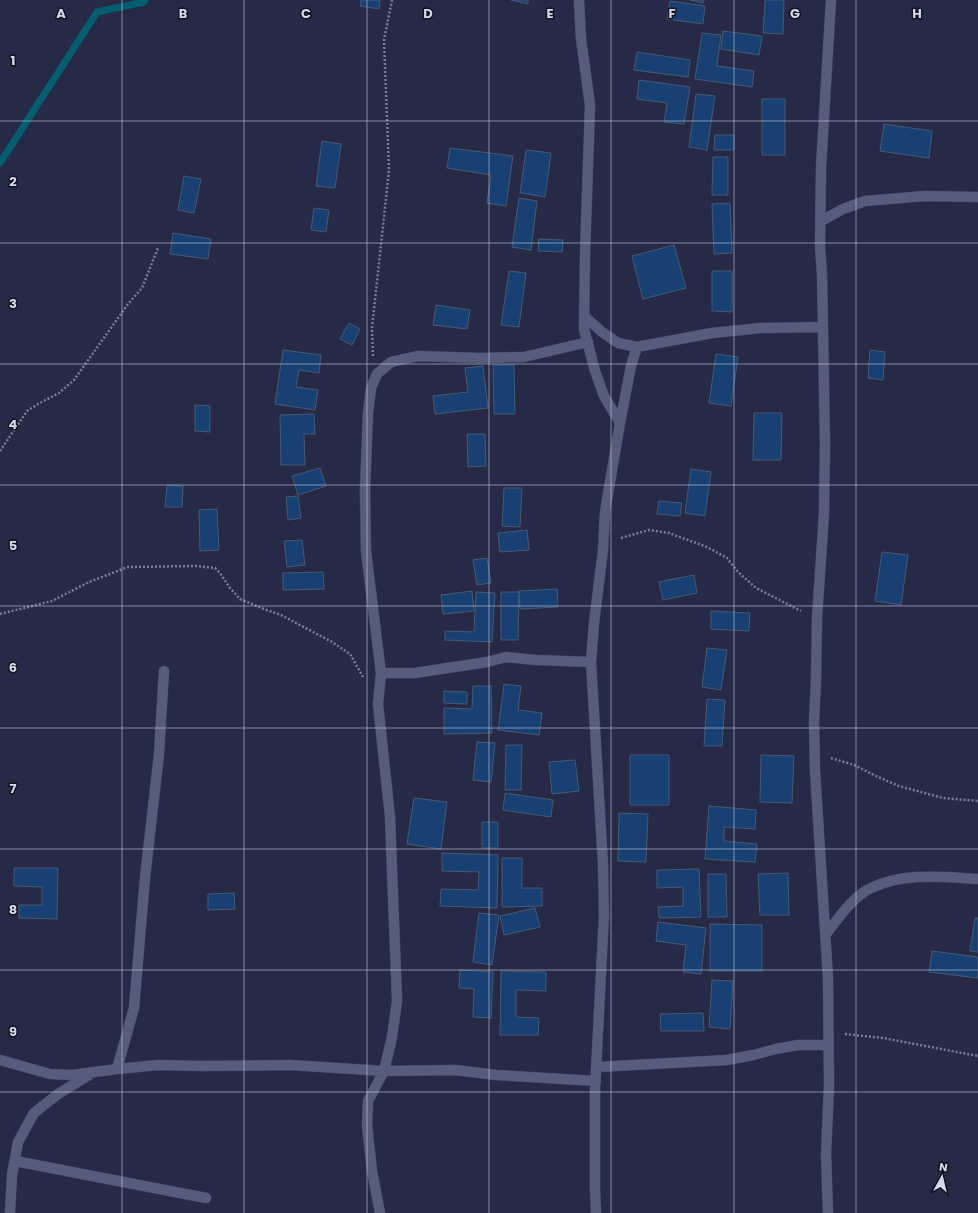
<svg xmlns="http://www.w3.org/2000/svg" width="978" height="1213" font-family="Poppins,sans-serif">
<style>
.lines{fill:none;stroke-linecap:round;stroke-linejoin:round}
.stream{stroke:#015e6f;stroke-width:7}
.building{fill:#194073;stroke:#465a75}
.street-casing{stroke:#42465d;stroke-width:11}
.path{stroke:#7a7e95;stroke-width:2.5;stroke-dasharray:2 2;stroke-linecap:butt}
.street{stroke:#565c7b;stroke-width:10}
.grid{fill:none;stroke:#d5d9eb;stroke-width:1;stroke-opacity:0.55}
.grid-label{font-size:13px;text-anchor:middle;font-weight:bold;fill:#d5d9eb;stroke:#121421;stroke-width:3;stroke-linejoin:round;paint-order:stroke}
</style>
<rect width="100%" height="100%" fill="#262a46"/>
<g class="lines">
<path class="stream" d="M0,163L97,12L144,2L145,0"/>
</g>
<path class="building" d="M361,0H380L379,9L360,6Z
M511,0H528V4Z
M690,0H704L703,3Z
M765,0H784L783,34L763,33Z
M670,1L705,6L703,24L667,19Z
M723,31L762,36L759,55L721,49Z
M702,33L721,35L717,66L754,71L752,87L695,79Z
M637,52L690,60L688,77L634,70Z
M639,80L690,87L684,124L664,122L667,103L637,99Z
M696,94L715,96L707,150L689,147Z
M762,99H785V155H762Z
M884,124L932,131L929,158L880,151Z
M715,135H734V150H714Z
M322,141L341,144L335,188L316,186Z
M450,148L513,156L506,206L487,203L491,175L447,168Z
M526,150L551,153L545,197L520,193Z
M713,157H728V195H712Z
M184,176L201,179L194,213L178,210Z
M519,198L537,201L531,250L512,247Z
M730,203L732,253L714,254L712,204Z
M314,208L329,210L326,232L311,230Z
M173,233L211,239L208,259L170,254Z
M539,239L563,240L562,252L538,251Z
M674,245L686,288L643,299L632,256Z
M509,271L526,273L519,327L501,325Z
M712,271H732V312L712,311Z
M436,305L470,310L467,329L433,325Z
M349,323L360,329L352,345L340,339Z
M283,350L321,355L319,373L299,370L296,387L318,390L315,410L275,404Z
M870,350L885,352L883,380L868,378Z
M716,354L738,357L731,406L709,403Z
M493,365H514L515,414H494Z
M483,366L488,408L435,414L433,396L468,392L465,368Z
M195,405L210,406V432L195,431Z
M754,413H782L781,460H753Z
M314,414L315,434H304L305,465H281L280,415Z
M467,434H485L486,466L468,467Z
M320,468L326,486L298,495L292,476Z
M691,469L711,472L705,516L685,513Z
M167,485L183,486L182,507H165Z
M504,488H522L520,527L502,526Z
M298,496L301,518L288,520L286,497Z
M659,501L682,503L680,516L657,514Z
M217,509L219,550L200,551L199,510Z
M527,530L529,550L500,552L498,533Z
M302,540L305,565L287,567L284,541Z
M882,552L908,555L901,605L875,601Z
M487,558L491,583L477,585L473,560Z
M323,572L324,589L283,590V573Z
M694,575L697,593L663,600L659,582Z
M557,589L558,607L520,609L519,591Z
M472,591L474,611L443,614L441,595Z
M476,592L495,593L492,642L445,640V631L474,632Z
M501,592H519L518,640H501Z
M711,611L750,613L749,631L711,629Z
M707,648L727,650L721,690L702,687Z
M504,684L521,686L518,710L542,713L539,735L498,730Z
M473,686H491L492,733L444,734V708L472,709Z
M444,691L467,692V704L444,703Z
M707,699L725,700L722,746H704Z
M477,742L495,743L491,782L473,780Z
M506,745H522L521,790H505Z
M630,755H669V805H630Z
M761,755L794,756L792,803L760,802Z
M575,760L579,791L552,794L549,762Z
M505,793L553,800L551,817L503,810Z
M414,798L447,802L441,849L407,844Z
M709,806L756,810L755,829L724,827V841L757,844L755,862L705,859Z
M619,813L648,814L646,862L618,861Z
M482,822H498V848H482Z
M442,853L498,855L497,908L440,906L441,889L478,890L479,872L442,871Z
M502,858H522V888H542V906L502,907Z
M14,868H58L57,919L19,918V905H42V887L14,886Z
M699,869L701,917L659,918L658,907L683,906V887L657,888V870Z
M788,873L789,915H760L758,874Z
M708,874H726L727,917H708Z
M234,893L235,909L208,910V894Z
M535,908L540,927L504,935L500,916Z
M479,913L499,915L492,965L473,962Z
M975,918H978V952L970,951Z
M658,922L706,928L701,974L683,972L686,945L656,941Z
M710,924L762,925V971H710Z
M932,951L978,957V978L929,972Z
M460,970L493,972L491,1018L473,1017L474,989L459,988Z
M501,971L546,972V991L516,990V1017L539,1018L538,1035H500Z
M712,980L733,981L730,1029L709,1027Z
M703,1013L704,1031H661L660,1014Z"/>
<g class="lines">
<g class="street-casing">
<path id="street" d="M579,0L581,39L590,105L585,255L584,329L595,371L604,396L620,423
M821,221L843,209L865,201L925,196L978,197
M584,316L602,332L618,343L637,347L712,333L761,328L823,327
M381,673H415L441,669L487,662L506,657L536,660L591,662
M826,934C838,919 852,897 871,888C904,872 943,877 978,879
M0,1060L50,1074L72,1075L117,1069L158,1065L201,1066L290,1065L384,1071L455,1070L496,1075L596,1081
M597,1067L727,1060L753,1055L776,1049L798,1045H828
M117,1069L134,1008L145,878L159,754L164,671
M15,1161L206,1198
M10,1213L12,1175L18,1142L34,1113L58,1094L89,1075
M380,1213L372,1171L367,1125L368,1101L384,1071L392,1037L397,1001L390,817L378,704L381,673L366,551L365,490L368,413L371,388L377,374L391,362L418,356L480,358L524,357L588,342
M596,1213L595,1190V1090L604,915L603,864L591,662L594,623L603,550L605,512L620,423L631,366L637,347
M828,1213L826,1153L829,1086L828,978L815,771L814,722L816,680L817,618L824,513L825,444L822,275L820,246L821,167L831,0"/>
</g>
<path class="path" d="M373,356L372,328L389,170L384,40L392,0
M0,451L27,411L38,404L59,393L74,380L128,304L142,288L158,248
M621,538L649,530L669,533L707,547L727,558L738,572L756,588L801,611
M0,614L52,601L89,582L128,567L196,566L215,568L220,573L230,588L240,599L264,609L281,615L332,642L350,654L363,677
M831,758L854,765L878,777L899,786L943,798L978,801
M845,1034L883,1038L978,1056"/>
<use href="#street" class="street"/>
</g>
<path class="grid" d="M122,0V1213M244,0V1213M367,0V1213M489,0V1213M611,0V1213M734,0V1213M856,0V1213M0,121H978M0,243H978M0,364H978M0,485H978M0,606H978M0,728H978M0,849H978M0,970H978M0,1092H978"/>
<g class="grid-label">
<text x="61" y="18">A</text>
<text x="183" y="18">B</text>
<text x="306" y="18">C</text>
<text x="428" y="18">D</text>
<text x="550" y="18">E</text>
<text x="672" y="18">F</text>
<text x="795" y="18">G</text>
<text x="917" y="18">H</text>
<text x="13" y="65">1</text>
<text x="13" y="186">2</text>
<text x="13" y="308">3</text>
<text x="13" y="429">4</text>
<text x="13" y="550">5</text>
<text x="13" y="672">6</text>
<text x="13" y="793">7</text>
<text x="13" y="914">8</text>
<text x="13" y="1036">9</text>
</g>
<g transform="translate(942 1177) rotate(8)" stroke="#121421" stroke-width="3" paint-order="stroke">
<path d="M0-3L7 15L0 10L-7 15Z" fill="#d5d9eb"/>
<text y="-6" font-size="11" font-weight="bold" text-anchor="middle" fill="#d5d9eb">N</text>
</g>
</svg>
